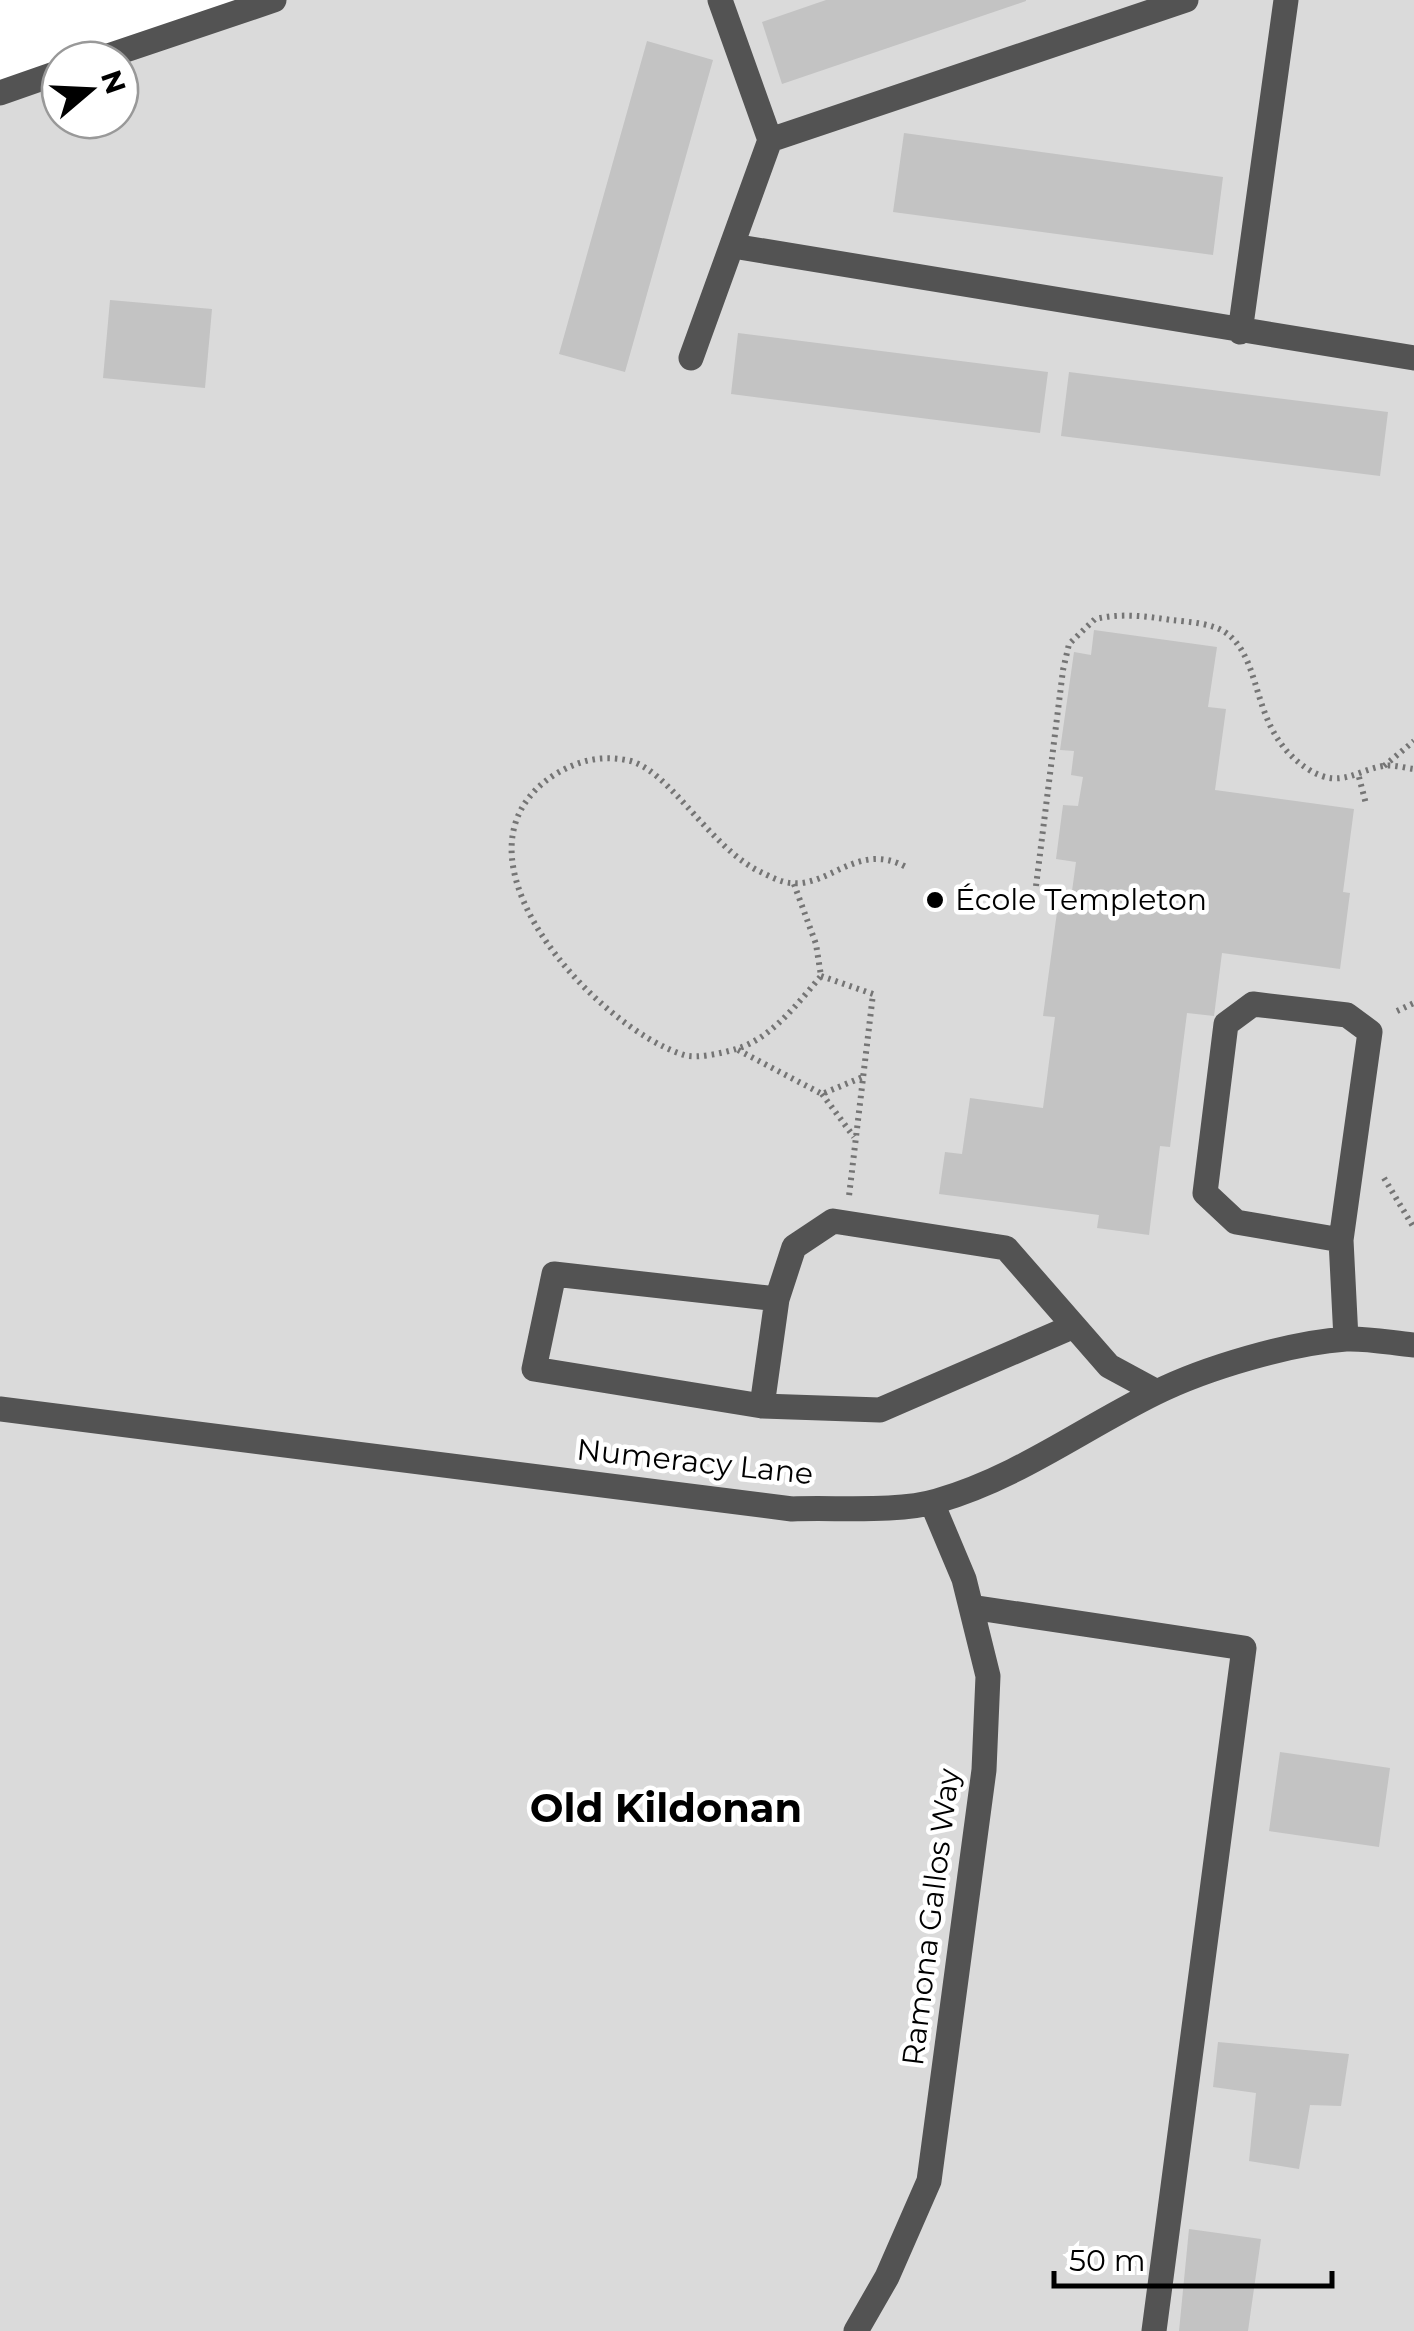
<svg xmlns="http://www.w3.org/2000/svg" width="1414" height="2331" font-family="Montserrat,sans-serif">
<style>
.green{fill:#dadada}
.building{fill:#c3c3c3}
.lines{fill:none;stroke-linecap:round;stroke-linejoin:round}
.path{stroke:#757575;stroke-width:6;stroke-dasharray:2.5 5;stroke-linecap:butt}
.minor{stroke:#535353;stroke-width:25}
.poi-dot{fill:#000;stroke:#fff;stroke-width:4}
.labels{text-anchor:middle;stroke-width:9;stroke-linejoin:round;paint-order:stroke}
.poi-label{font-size:30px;fill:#000;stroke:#fff;text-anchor:start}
.street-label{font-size:30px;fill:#000;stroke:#fff}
.district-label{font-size:40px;font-weight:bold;fill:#000;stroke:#fff}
</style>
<rect width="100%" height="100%" fill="#fff"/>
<path class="green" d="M278,0H1414V2331H0V95L60,75V120H120V60Z"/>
<path class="building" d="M826,0H1026V1L782,84L762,22Z
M647,41L713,60L625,372L559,354Z
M904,133L1223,177L1213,255L893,212Z
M110,300L212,309L205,388L103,378Z
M738,333L1048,372L1040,433L731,394Z
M1069,372L1388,412L1380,476L1061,436Z
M1094,630L1217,647L1208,707L1226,709L1215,790L1354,809L1343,892L1350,893L1340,969L1222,953L1214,1016L1187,1013L1170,1147L1160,1146L1149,1235L1097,1228L1099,1215L939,1194L945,1152L962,1154L970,1098L1043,1108L1055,1017L1043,1016L1057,912L1069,913L1076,862L1056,859L1063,805L1078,806L1083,777L1071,775L1074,751L1060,750L1074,652L1091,655Z
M1280,1752L1390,1768L1379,1847L1269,1831Z
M1218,2042L1349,2054L1341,2106L1310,2105L1299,2169L1249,2161L1256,2093L1213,2087Z
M1189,2229L1261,2239L1248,2331H1179Z"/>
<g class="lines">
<path class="path" d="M1384,766L1414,741
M1359,777L1366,804
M794,884L816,944L821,976C798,1003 771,1039 736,1049C723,1053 696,1059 684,1055C595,1027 435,853 554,775C577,761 599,755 626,760C668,766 710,850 763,873C771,877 783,883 792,883C829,887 859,841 906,867
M1036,886L1063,670L1069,644L1095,619C1121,613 1145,616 1171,620C1189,622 1216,623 1230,636C1265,667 1250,734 1311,771C1341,788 1355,771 1383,766C1392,764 1405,768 1414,769
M821,976L873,994L849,1196
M1397,1011L1414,1003
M738,1050L822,1094L865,1076
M822,1094L854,1137
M1384,1178L1414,1228"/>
<path class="minor" d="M720,0L770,140
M96,60L274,0
M0,93L60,72
M733,246L1414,358
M1240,332L1286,0
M691,358L770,140L1186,0
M1341,1240L1236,1222L1205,1193L1226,1024L1253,1004L1347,1015L1370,1032L1341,1240L1346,1339
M1074,1326L880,1410L762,1406L534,1369L554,1274L777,1299L794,1247L833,1221L1006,1248L1109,1366L1157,1392
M762,1406L777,1299
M0,1409L792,1509C834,1507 897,1513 937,1501C1019,1477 1080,1430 1155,1393C1205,1368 1290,1343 1346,1339C1367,1338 1392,1343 1414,1345
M971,1607L1244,1648L1154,2331
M856,2331L887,2277L929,2181L984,1770L988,1676L964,1579L932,1503"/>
</g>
<circle class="poi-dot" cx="935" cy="900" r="10"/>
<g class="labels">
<g class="poi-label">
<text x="955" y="910">École Templeton</text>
</g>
<g class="street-label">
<text transform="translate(695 1462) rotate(6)" y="10">Numeracy Lane</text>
<text transform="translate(931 1917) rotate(-83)" y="10">Ramona Gallos Way</text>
</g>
<g class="district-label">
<text x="666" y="1822">Old Kildonan</text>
</g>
</g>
<g transform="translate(90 90) rotate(71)"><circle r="48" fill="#ffffff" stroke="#999999" stroke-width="2.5"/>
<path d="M0-8L18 38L0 25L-18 38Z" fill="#000000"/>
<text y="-15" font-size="28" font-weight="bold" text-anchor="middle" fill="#000000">N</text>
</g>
<path d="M1054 2271v15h278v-15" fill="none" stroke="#000000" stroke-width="5"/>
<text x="1069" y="2271" font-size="30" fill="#000000" stroke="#ffffff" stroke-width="8" paint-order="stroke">50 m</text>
</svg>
